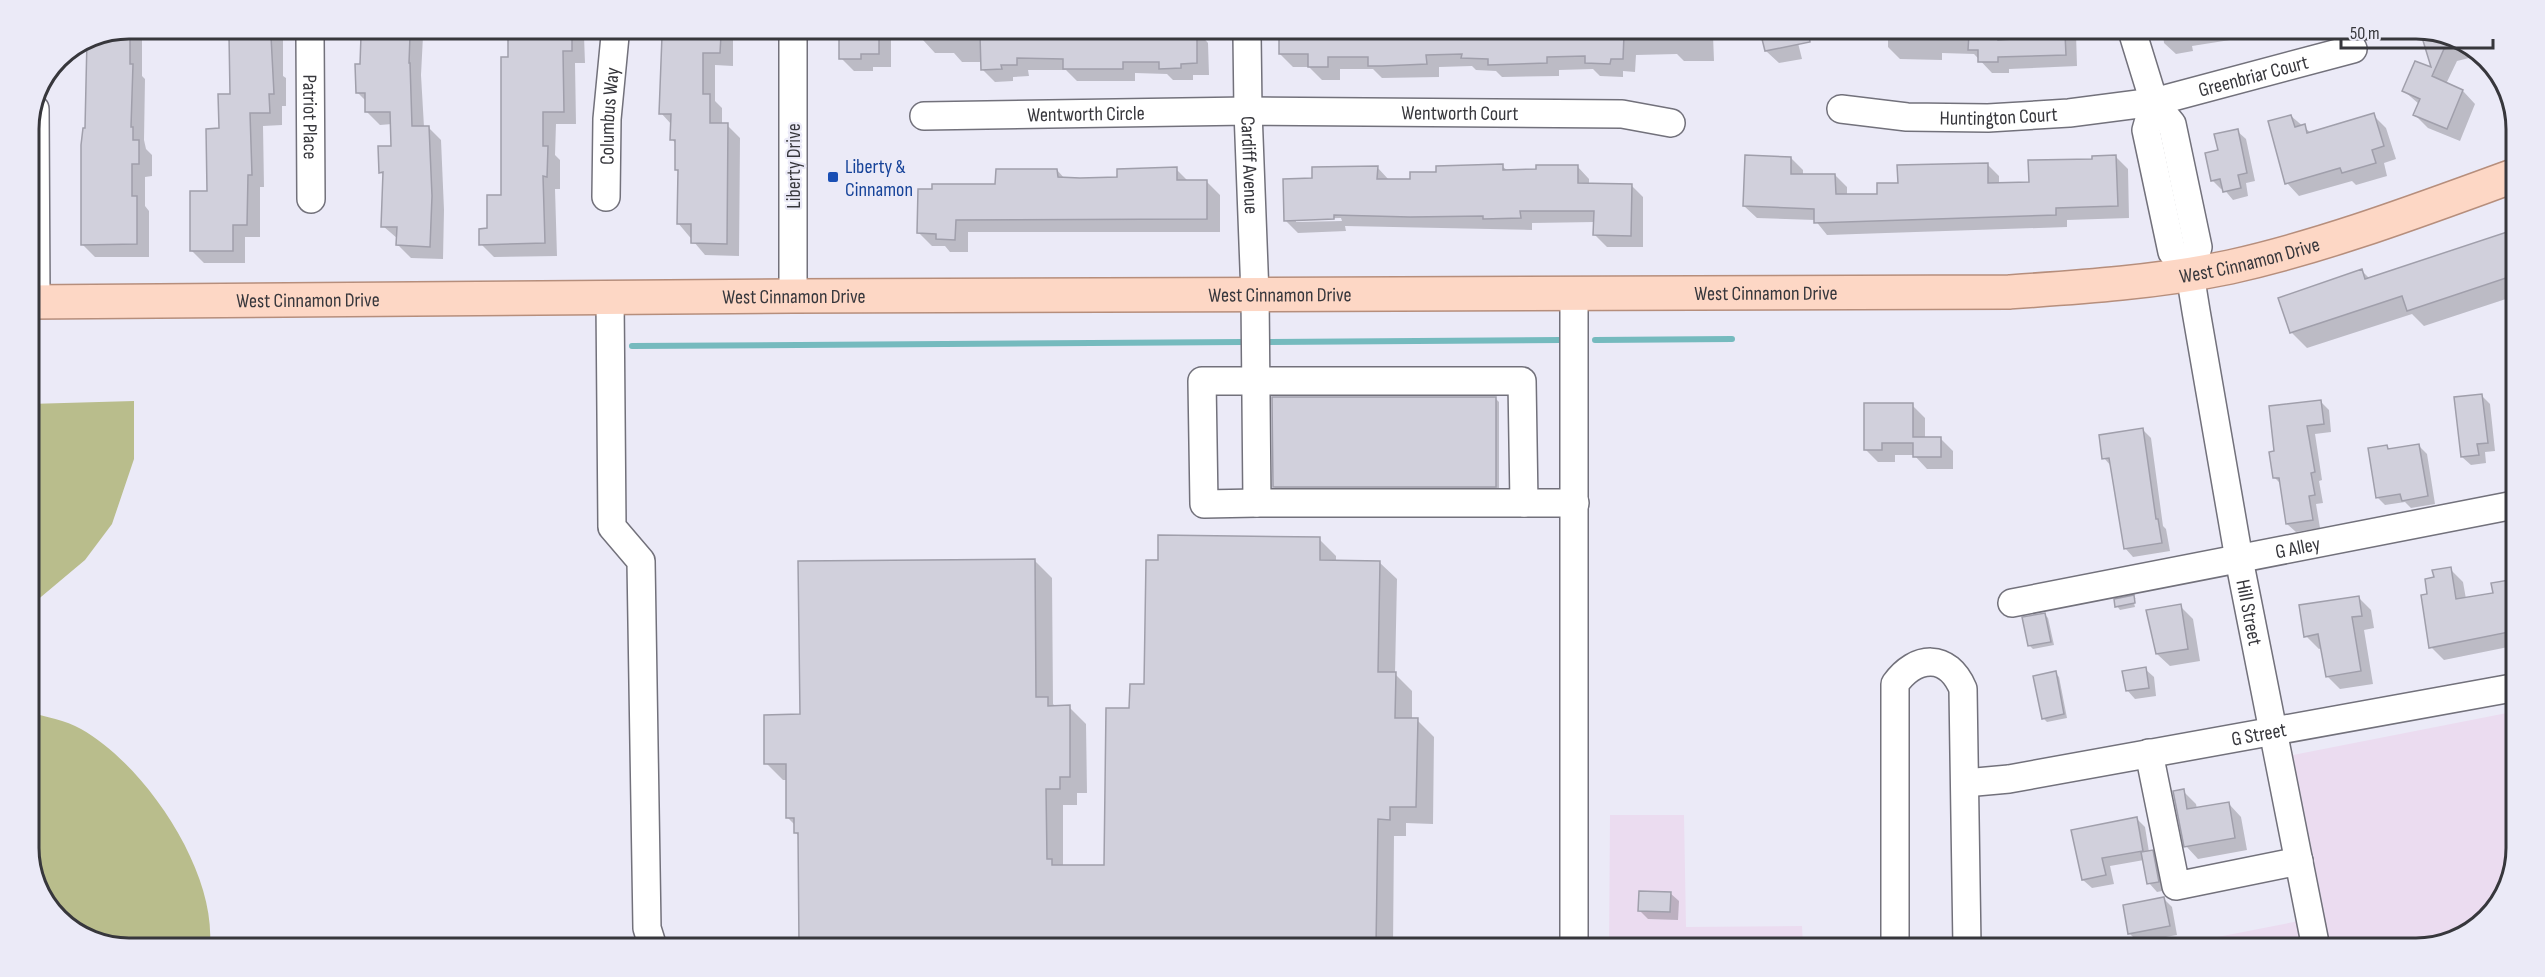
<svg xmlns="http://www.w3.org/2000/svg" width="2545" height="977" font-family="'Sofia Sans Condensed',sans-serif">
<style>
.industrial{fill:#ebdcf0}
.green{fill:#b9bd8c}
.shadow{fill:#0003;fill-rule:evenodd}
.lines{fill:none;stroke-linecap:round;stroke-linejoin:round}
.stream{stroke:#75babe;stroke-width:6}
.building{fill:#d1d0dc;stroke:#a09fab;stroke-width:1.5}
.minor-casing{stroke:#72717b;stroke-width:30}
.major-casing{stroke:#b68e7c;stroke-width:36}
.minor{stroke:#fff;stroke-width:27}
.major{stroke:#fdd7c5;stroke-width:33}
.transit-dot{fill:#1a4fb4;stroke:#ebeaf7;stroke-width:2}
.labels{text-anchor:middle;stroke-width:4.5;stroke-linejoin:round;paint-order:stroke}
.street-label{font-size:20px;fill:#37373c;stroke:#ebeaf7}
.transit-label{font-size:20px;fill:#164399;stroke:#ebeaf7;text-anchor:start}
.rim{fill:none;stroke:#37373c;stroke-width:3}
</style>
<rect width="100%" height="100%" fill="#ebeaf7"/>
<path class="industrial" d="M2512,712L2511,881L2472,931L2416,948H2161L2325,916L2293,755Z
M1610,815H1684L1686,927L1802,926L1803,947H1609Z"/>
<path class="green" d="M134,401V459L112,524L85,560L29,607V404Z
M29,712C45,717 66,720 81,729C145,765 215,869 210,943H96L49,909L29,855Z"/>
<path class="shadow" d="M1835,34H1859V38H1839Z
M1888,34H2009V41L2031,40V34H2076L2077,66L2009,69V73H1992L1974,54L1942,53V60L1900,59L1888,47Z
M2163,34H2262V35L2192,46L2193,51L2176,54L2164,43Z
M2423,34H2449L2471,50L2473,57L2457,61L2446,84L2463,91L2475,104L2460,141L2428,128L2415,115L2419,104L2404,91L2433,70Z
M733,35V66L715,65V101L722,108V125H727L740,138L739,256L705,255L678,223L679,172L676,169V144L672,139V125L661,113L663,36Z
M841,35H891V67H873V71H854L841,58Z
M923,35H1201L1208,43L1209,75H1193V80H1173L1167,74L1135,73V81H1077L1066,70H1028L1029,76L1013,77V81L995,82L982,69V62H962L954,53H935L923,40Z
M1280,35H1713L1714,61H1684L1677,54L1636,55L1635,72L1623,71V77L1600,76L1593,69L1559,70V76L1502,77L1496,71L1476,70L1472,66L1439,67V77L1382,78L1373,69H1340V80H1322L1309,67H1293L1280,54Z
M1763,35H1815L1797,39L1802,59L1779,63L1766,51Z
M91,36H142V76L145,79L144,140L146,149L152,155V176L145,177V206L149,211V257H95L82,244L88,54L82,48V42Z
M226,36H283V76L286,78V106H282V125L263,126L264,187H260V237H245V263H204L191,250L209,193L220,130L232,95L231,44Z
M362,36H431H423L421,75L424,127H428L441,140L444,210L443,259L411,258L398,245V239L383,226L385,176L380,172L392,148V124L380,125L367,112V102L357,92L361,66Z
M509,36H584L585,63H575L576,124H556L555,155L560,160V189H555L557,256L494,257L481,244L502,197Z
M2373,115L2386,128L2396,159L2384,163L2387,176L2356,185L2352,181L2299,196L2287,183L2291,116L2311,133Z
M2237,131L2246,139L2255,181L2246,183L2248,196L2233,200L2223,188L2221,189L2212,180L2220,152Z
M2115,156L2128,169L2129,218L2067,220V227L1827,235L1815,220L1757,218L1744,206L1791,158L1803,170V176L1835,175L1847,187V195H1878L1900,184L1987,164L1999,176V184L2031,183Z
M1502,166L1508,171L1577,166L1589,179V184L1631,185L1643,197V247H1607L1595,235V222L1532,223V230L1345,226L1346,231L1298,233L1286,221L1314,179L1377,167L1389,180L1412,181L1437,173ZM1341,218L1342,221L1296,222V219Z
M1176,169L1189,182H1207L1220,195V232H968V252H950L945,246H932L919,233L997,185L1057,170L1065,179H1119Z
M2516,231L2515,296L2424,326L2412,314L2307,348L2291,332L2362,271L2370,279Z
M2482,396L2490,404L2495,451L2485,452L2486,463L2471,465L2462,457Z
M1495,398L1499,402V490H1278L1274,487Z
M2320,401L2329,410L2331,432L2315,434L2322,480L2319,481L2323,503L2316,504L2320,528L2296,532L2287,524L2281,484L2275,478L2276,452Z
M1912,405L1925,418V438H1940L1953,451V469H1927L1914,455H1895V462H1878L1865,449Z
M2143,430L2151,438L2163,526L2166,529L2170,551L2133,557L2125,548L2111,466L2104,458Z
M2419,446L2427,454L2435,504L2411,508L2405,502L2385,505L2377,497L2387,447L2390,450Z
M1319,539L1336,556V561L1379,562L1397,579L1395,674L1412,691V720H1417L1434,737L1433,824L1406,823V836H1394L1393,946L800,945V837L795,832V825L788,818V780H783L766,763L801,716L1035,561L1052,578L1053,704L1056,707H1069L1086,724L1087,793H1077V805H1063V866H1105L1131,709L1146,685L1159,561Z
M2450,569L2463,582L2466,599L2495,594L2508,582L2513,586V646L2444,660L2431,647L2429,595L2435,579Z
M2133,597L2136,599H2133L2135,607L2120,610L2117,606Z
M2358,597L2371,610L2374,628L2364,630L2373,684L2340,689L2327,676L2322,648L2319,649L2306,636Z
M2180,606L2193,619L2200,661L2170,666L2157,654Z
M2044,614L2048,618L2054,645L2033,649L2030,646Z
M2145,669L2154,677L2156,696L2135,699L2127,690Z
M2055,673L2059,677L2067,718L2047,722L2043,718Z
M2183,791L2196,804L2197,809L2229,804L2241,817L2247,850L2198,859L2186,846Z
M2136,818L2145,827L2149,852L2152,851L2161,860L2167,890L2157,892L2149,883L2144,860L2110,866L2114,884L2092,888L2083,880Z
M1670,893L1679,901L1678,920L1648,919L1640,911Z
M2164,899L2172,907L2177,935L2138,942L2130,934Z"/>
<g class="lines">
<path class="stream" d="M1595,340L1732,339
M1268,342L1561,340
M632,346L1242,342"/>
</g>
<path class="building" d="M1809,34L1810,42L1765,51L1761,35Z
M1969,34H1998V40L2029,38V34H2065L2066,55L1998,57V62H1978V50H1968Z
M2421,34H2449L2462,44L2444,49L2432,76L2463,90L2447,129L2413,115L2420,99L2402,91L2415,61L2431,67Z
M721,35L720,53H703V94H710V123H728L727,244L691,243V224H677L678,170H675V140H670L671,114H659L662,36Z
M839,35H879V54H861V59H839Z
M980,35H1197V63L1181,64V68L1159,69V62H1123V69H1063V59L1017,58V65H1001L1002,69L981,70Z
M1279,35H1624L1623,59H1611L1610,64L1585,63V56L1547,57V63L1488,65V59L1461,58L1462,54L1426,55L1427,64L1382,66H1368V57H1328V67H1308V54H1279Z
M91,36H130V64H133L131,127H133V140H139V164H132V196H137V244L81,245V145L83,128H85L87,39Z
M229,36H271L274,94H269L270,113H250L252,175H248L247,225H233V251H190V191H207L206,129L219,128L218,94H230Z
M361,36H410L409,63H410L412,126H429L432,196L430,247L396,245L397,227H381L383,172L379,173L378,146H391L390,112H365V93H356L355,64H360Z
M508,36H572V51H563L564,112H543V146H548L547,177L543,176L545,243L479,245V229L487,228V195H501V57H508Z
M2374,113L2384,146L2372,150L2376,163L2342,173L2340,168L2285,184L2268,121L2291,115L2295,127L2305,124L2307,133Z
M2238,129L2247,173L2238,175L2241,188L2223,192L2220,179L2211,181L2205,153L2218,150L2214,134Z
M1745,155L1791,157V174H1835L1836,194H1877V183H1898L1897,165L1988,163V183L2029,182L2028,160L2092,159V156L2116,155L2118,206L2056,208V215L1814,223V209L1743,206Z
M1503,164V170L1536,169V165H1578V183L1632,184L1631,236L1593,235L1594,211H1520L1521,218L1483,219V216L1410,217L1334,215V219L1284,221L1283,179L1312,178V167L1378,166L1377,179H1410V172H1436V166Z
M1177,167V180H1207V219L956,220L955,240L936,239V234L917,233L918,189H932V184H995L996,169H1057L1058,177L1080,178L1117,177V169Z
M2516,229L2515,275L2407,311L2402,296L2290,333L2278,298L2362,269L2365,279Z
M2482,394L2488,443L2477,444L2479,455L2461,457L2454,397Z
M1272,397H1496V487H1273Z
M2321,400L2324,424L2307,426L2315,472L2311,473L2315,495L2309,496L2313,520L2286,524L2279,478H2273L2269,452L2274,451L2269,406Z
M1864,403H1913V437H1941V457H1913V443H1882V450H1864Z
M2143,428L2156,519H2158L2162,543L2124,549L2109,458L2102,459L2099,435Z
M2419,444L2428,496L2402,501L2400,494L2376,498L2368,448L2387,445L2388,449Z
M1158,535L1320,537V560L1380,561L1378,672H1396L1395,718H1418L1416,807H1390V820L1378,819L1376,946L799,945L798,833H794V818H786V764H764V715L800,714L798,561L1035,559L1036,697H1048V706L1070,705V777H1060V789H1046L1047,859H1052V865H1104L1106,708H1129L1130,684H1144L1146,560H1158Z
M2451,567L2456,599L2493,593L2491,583L2509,580L2511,589L2513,588V619L2507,620L2509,632L2429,648L2421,595L2427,594L2425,579L2434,577L2432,570Z
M2134,595L2135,603L2115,607L2114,599Z
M2359,596L2362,616L2352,617L2361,671L2326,677L2318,634L2304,637L2299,605Z
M2181,604L2188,649L2156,654L2146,610Z
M2045,613L2051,642L2028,646L2022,617Z
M2146,667L2149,688L2126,691L2122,671Z
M2056,671L2064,714L2042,719L2033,676Z
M2184,789L2187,809L2229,802L2235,838L2184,847L2173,791Z
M2137,817L2143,851L2102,858L2106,875L2082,880L2071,830Z
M2153,850L2159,882L2147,884L2141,852Z
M1639,891L1671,892L1670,912L1638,911Z
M2164,897L2170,926L2128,934L2123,905Z"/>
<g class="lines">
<g class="minor-casing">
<g id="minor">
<path id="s1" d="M2133,34L2154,102L2172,124L2198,247L2190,274L2196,311L2239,559L2316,948"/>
<path id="s2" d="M1247,35L1248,111L1255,295L1257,503H1575"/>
<path id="s3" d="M310,36L311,199"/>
<path d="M2154,102L2146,130L2172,252L2190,274"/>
<path d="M35,109L36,302"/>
<path id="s4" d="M1841,109L1907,117L1988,118L2069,113L2154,102L2353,49"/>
<path id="s5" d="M924,116L1248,111L1622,114L1671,123"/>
<path id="s6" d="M606,197L607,119L615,36"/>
<path d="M793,296V35"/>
<path d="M610,299L612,527L641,561L647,928L652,944"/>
<path d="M1257,503L1204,504L1202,381H1522L1524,503"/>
<path id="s7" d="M2012,603L2514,505"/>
<path d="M2149,753L2176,886L2299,861"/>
<path id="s8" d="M1965,783L2009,779L2512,688"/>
<path d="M1574,947V292"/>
<path d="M1895,947V684C1916,655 1948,653 1963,689L1967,947"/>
</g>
</g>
<g class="major-casing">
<g id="major">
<path id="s9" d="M29,302L793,296L2009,292C2083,287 2158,282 2230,267C2328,245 2422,209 2516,175"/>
</g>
</g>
<use href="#minor" class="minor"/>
<use href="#major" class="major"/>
</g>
<rect class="transit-dot" x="827" y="171" width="12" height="12" rx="3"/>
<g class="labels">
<g class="street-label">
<text dy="7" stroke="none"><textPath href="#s4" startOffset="417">Greenbriar Court</textPath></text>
<text dy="7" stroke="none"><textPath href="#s5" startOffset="536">Wentworth Court</textPath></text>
<text dy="7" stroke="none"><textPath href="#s5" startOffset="162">Wentworth Circle</textPath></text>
<text dy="7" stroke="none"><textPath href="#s6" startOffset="81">Columbus Way</textPath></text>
<text dy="7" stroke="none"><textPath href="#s4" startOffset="158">Huntington Court</textPath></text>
<text dy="7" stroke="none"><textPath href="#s3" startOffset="81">Patriot Place</textPath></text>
<text dy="7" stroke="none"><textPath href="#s2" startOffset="130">Cardiff Avenue</textPath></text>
<text transform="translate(793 166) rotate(-90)" y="7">Liberty Drive</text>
<text dy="7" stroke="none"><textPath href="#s9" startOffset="2223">West Cinnamon Drive</textPath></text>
<text dy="7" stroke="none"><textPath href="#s9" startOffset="1737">West Cinnamon Drive</textPath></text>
<text dy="7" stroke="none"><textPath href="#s9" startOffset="1251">West Cinnamon Drive</textPath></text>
<text dy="7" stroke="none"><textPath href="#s9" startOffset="765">West Cinnamon Drive</textPath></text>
<text dy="7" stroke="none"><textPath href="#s9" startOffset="279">West Cinnamon Drive</textPath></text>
<text dy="7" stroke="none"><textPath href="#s7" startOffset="291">G Alley</textPath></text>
<text dy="7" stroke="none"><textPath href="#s1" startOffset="597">Hill Street</textPath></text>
<text dy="7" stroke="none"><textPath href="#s8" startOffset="298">G Street</textPath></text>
</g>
<g class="transit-label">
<text x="845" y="173">Liberty &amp;<tspan x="845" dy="23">Cinnamon</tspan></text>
</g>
</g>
<path d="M0 0H2545V977H0ZM129 39H2416A90 90 0 0 1 2506 129V848A90 90 0 0 1 2416 938H129A90 90 0 0 1 39 848V129A90 90 0 0 1 129 39Z" fill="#ebeaf7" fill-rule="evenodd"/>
<path class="rim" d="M129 39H2416A90 90 0 0 1 2506 129V848A90 90 0 0 1 2416 938H129A90 90 0 0 1 39 848V129A90 90 0 0 1 129 39Z"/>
<path d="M2341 39v9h152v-9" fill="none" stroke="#37373c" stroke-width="3"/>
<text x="2350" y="39" font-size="18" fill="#37373c" stroke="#ebeaf7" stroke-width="4.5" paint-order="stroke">50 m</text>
</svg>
